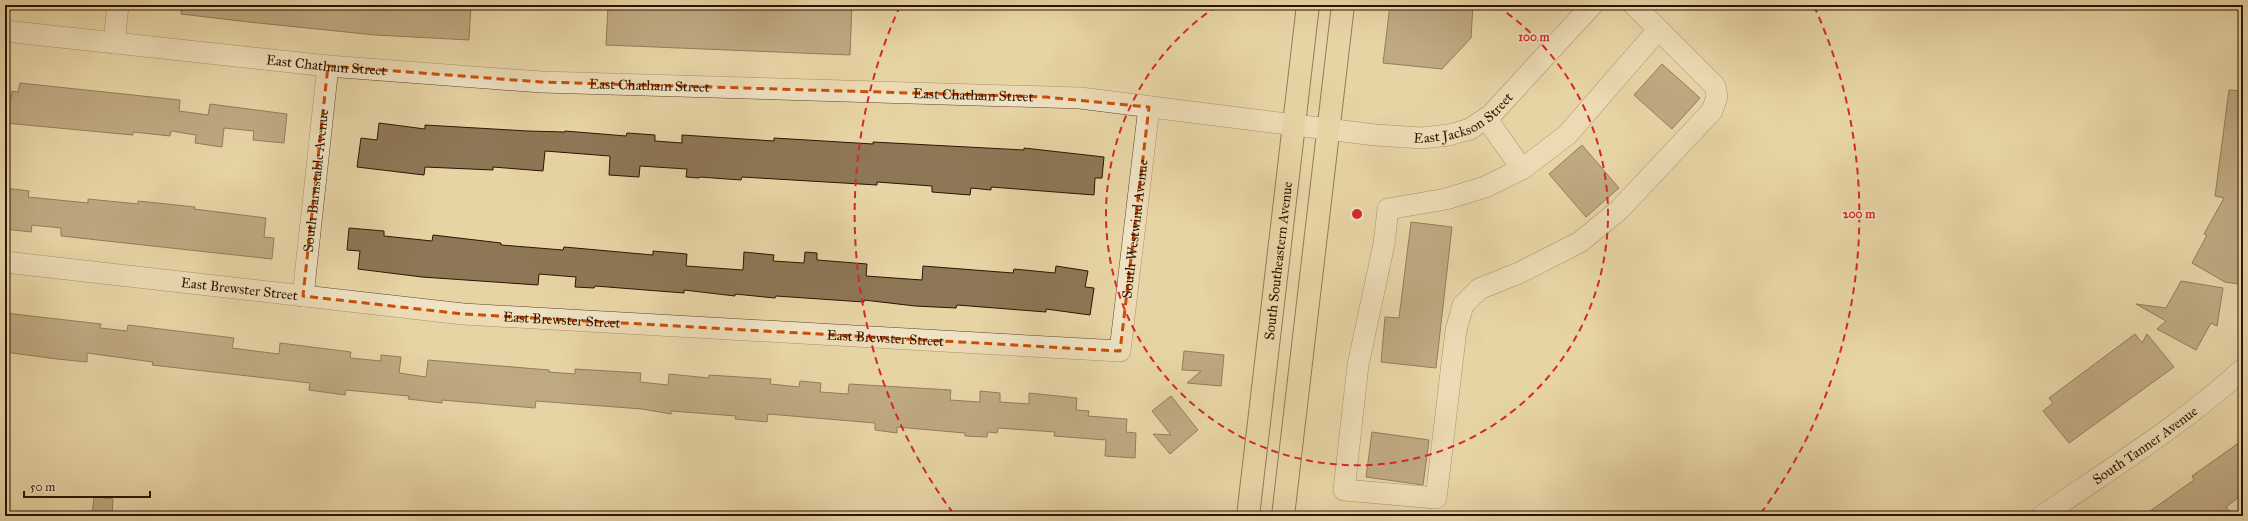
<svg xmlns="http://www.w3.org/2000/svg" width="2248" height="521" font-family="'IM FELL Great Primer',serif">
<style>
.building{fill:#8e7756;stroke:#2e1300}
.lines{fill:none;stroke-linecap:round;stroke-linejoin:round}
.minor-casing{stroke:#5c4329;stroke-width:22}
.major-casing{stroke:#2e1300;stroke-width:24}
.minor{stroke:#efe3c4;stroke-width:21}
.major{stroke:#e7d4a5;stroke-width:22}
.marked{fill:none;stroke:#cc4e0a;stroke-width:3;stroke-dasharray:8 5;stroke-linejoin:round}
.ring{fill:none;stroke:#d62828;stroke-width:2;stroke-dasharray:7 5}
.labels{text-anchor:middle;stroke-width:3;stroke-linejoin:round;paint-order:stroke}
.street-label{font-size:14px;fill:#2e1300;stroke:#efe3c4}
.centre{fill:#d62828;stroke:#efe3c4;stroke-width:2}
.ring-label{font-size:12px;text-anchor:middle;font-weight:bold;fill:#d62828;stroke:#efe3c4;stroke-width:3;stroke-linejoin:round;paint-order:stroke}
</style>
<rect width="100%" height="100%" fill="#e7d4a5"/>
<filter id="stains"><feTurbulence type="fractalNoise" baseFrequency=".005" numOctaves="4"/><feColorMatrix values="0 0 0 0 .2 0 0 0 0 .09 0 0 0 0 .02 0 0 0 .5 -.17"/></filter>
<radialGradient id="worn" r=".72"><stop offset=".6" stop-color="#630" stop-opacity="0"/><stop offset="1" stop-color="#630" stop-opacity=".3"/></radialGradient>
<path class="building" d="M182,5H471L469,40L375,35L249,22L181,14Z
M608,5H852L850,55L606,45Z
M1390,5H1473L1471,38L1442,69L1383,63Z
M1662,64L1700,98L1672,129L1634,95Z
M20,83L180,100L179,111L208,115L210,104L287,114L284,143L253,140L254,131L224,128L222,147L195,143L196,135L171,131L170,136L133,132V135L5,123V99H11L12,91L18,92Z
M2229,90L2243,91V275L2238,284L2225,282L2192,263L2207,235L2204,234L2224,198L2215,196Z
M379,123L425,129V125L528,131L565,132V131L626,136L627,133L655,135V141L682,143V135L774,141V138L873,144V142L1024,150V148L1104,157L1102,178H1095L1094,195L991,187V190L971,188L970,195L932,192V186L877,182V185L742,177L741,180L700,177L699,178L686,177L687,169L640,166L639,177L609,175L610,156L545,151L543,171L493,167V170L425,167L424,175L357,167L361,138L377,140Z
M1582,145L1619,188L1586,217L1549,174Z
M5,188L29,191L28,197L88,203V199L138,204V201L195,207L194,209L266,218L264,237L274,238L272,259L61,236V228L32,225L31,232L5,229Z
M1411,222L1452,227L1436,368L1381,362L1385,317L1399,318Z
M349,228L384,231V236L432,241L433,235L501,243V245L563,250L564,247L653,255V251L687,254L686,266L743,270L744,252L774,255L773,261L804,263L805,252L817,253V260L867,264L866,276L922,280L923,266L1013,273L1014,269L1055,273L1056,266L1088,271L1085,287L1094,288L1090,315L1046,309V312L957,305L956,308L915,306L864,300V302L776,296L775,298L735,294V296L684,290V293L595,286L594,288L575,287L576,277L539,274L538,285L422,277L358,269L360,251L347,250Z
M2181,281L2223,288L2217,326L2211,323L2196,350L2157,329L2166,321L2136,304L2166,308Z
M5,313L101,324L100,328L127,331L128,325L234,338L232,348L247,350L279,354L280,343L351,352L350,358L381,361V355L401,357L399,373L426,377L428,360L549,370V372L575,374V369L641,373L640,382L668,385L669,374L709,378V375L771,379L770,384L799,387L800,381L821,383L820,392L848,394L849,384L951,390L950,400L980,402V391L1000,393V402L1029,404V393L1077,398L1076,410L1089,411L1088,416L1127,419L1126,432L1136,433L1135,458L1105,456L1106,440L1054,436L1055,432L998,428L997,433L988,432L987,437L965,436V433L897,427V433L875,430V423L768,414L767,422L735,419L736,416L671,411V414L642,409L536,401L535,408L442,400V403L408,399L409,396L346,390L345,395L309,390L310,383L152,365L153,362L87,353V362L57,359L5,352Z
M2135,334L2142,343L2147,334L2174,367L2069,443L2043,411L2053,403L2049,398Z
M1184,351L1224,355L1221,386L1187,383L1201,371L1182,370Z
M1171,396L1198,430L1170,454L1153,434L1171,435L1152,411Z
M1372,432L1429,440L1423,485L1366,477Z
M2243,440V494L2226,507L2229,511L2222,516H2143L2194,480L2192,476Z
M94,497L113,499L112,516H92Z"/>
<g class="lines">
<g class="minor-casing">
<g id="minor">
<path d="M1634,5L1715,86L1717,97L1712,111L1619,210L1580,242L1519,273L1479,289L1463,305L1456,330L1436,498L1344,490L1358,365L1384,244L1388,209L1446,199L1485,187L1522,169L1567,135L1658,30"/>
<path id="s1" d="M5,31L328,66L541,82L1080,98L1375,135L1422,138L1449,135L1470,129L1491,115L1592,5"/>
<path d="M114,43L118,5"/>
<path d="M1486,118L1522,169"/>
<path id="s2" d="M5,262L463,314L1120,351L1149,107"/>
<path id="s3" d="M303,296L328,66"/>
<path id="s4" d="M2042,516C2110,469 2182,425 2243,369"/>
</g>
</g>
<g class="major-casing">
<g id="major">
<path id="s5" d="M1248,516L1308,5"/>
<path d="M1283,516L1343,5"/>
</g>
</g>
<use href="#minor" class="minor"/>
<use href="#major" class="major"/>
</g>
<path d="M0 0H2248V521H0ZM328,66L541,82L1046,97L1149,107L1120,351L463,314L303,296Z" fill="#e7d4a5" fill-opacity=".55" fill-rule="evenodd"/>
<path class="marked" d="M328,66L541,82L1046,97L1149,107L1120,351L463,314L303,296Z"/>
<g class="ring">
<path d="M1497 6A251 251 0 1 1 1217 6"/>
<path d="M953 513A502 502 0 0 1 900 6M1814 6A502 502 0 0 1 1761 513"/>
</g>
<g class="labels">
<g class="street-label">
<text dy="5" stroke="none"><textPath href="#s1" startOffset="323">East Chatham Street</textPath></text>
<text dy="5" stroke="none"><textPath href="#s1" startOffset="647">East Chatham Street</textPath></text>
<text dy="5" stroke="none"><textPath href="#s1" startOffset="971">East Chatham Street</textPath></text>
<text dy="5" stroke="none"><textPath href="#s1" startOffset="1469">East Jackson Street</textPath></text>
<text dy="5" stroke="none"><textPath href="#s3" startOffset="116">South Barnstable Avenue</textPath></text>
<text dy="5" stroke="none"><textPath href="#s2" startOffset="1242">South Westwind Avenue</textPath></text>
<text dy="5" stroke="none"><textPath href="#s5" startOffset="257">South Southeastern Avenue</textPath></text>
<text dy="5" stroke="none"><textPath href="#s2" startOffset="236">East Brewster Street</textPath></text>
<text dy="5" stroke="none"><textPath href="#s2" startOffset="560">East Brewster Street</textPath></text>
<text dy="5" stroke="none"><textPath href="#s2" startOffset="884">East Brewster Street</textPath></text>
<text dy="5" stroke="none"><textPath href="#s4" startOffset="125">South Tanner Avenue</textPath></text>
</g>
</g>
<circle cx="1357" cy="214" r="6" class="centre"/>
<g class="ring-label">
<text x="1534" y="41">100 m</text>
<text x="1859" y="218">200 m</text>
</g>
<rect width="2248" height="521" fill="none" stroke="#e7d4a5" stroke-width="20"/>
<rect x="6" y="6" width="2236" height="509" fill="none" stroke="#2e1300" stroke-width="2"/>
<rect x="10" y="10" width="2228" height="501" fill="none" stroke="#2e1300"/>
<path d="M24 491v6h126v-6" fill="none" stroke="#2e1300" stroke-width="2"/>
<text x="30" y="491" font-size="12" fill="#2e1300" stroke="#efe3c4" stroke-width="3" paint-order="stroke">50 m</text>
<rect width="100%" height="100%" filter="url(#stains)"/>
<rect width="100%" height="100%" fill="url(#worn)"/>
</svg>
